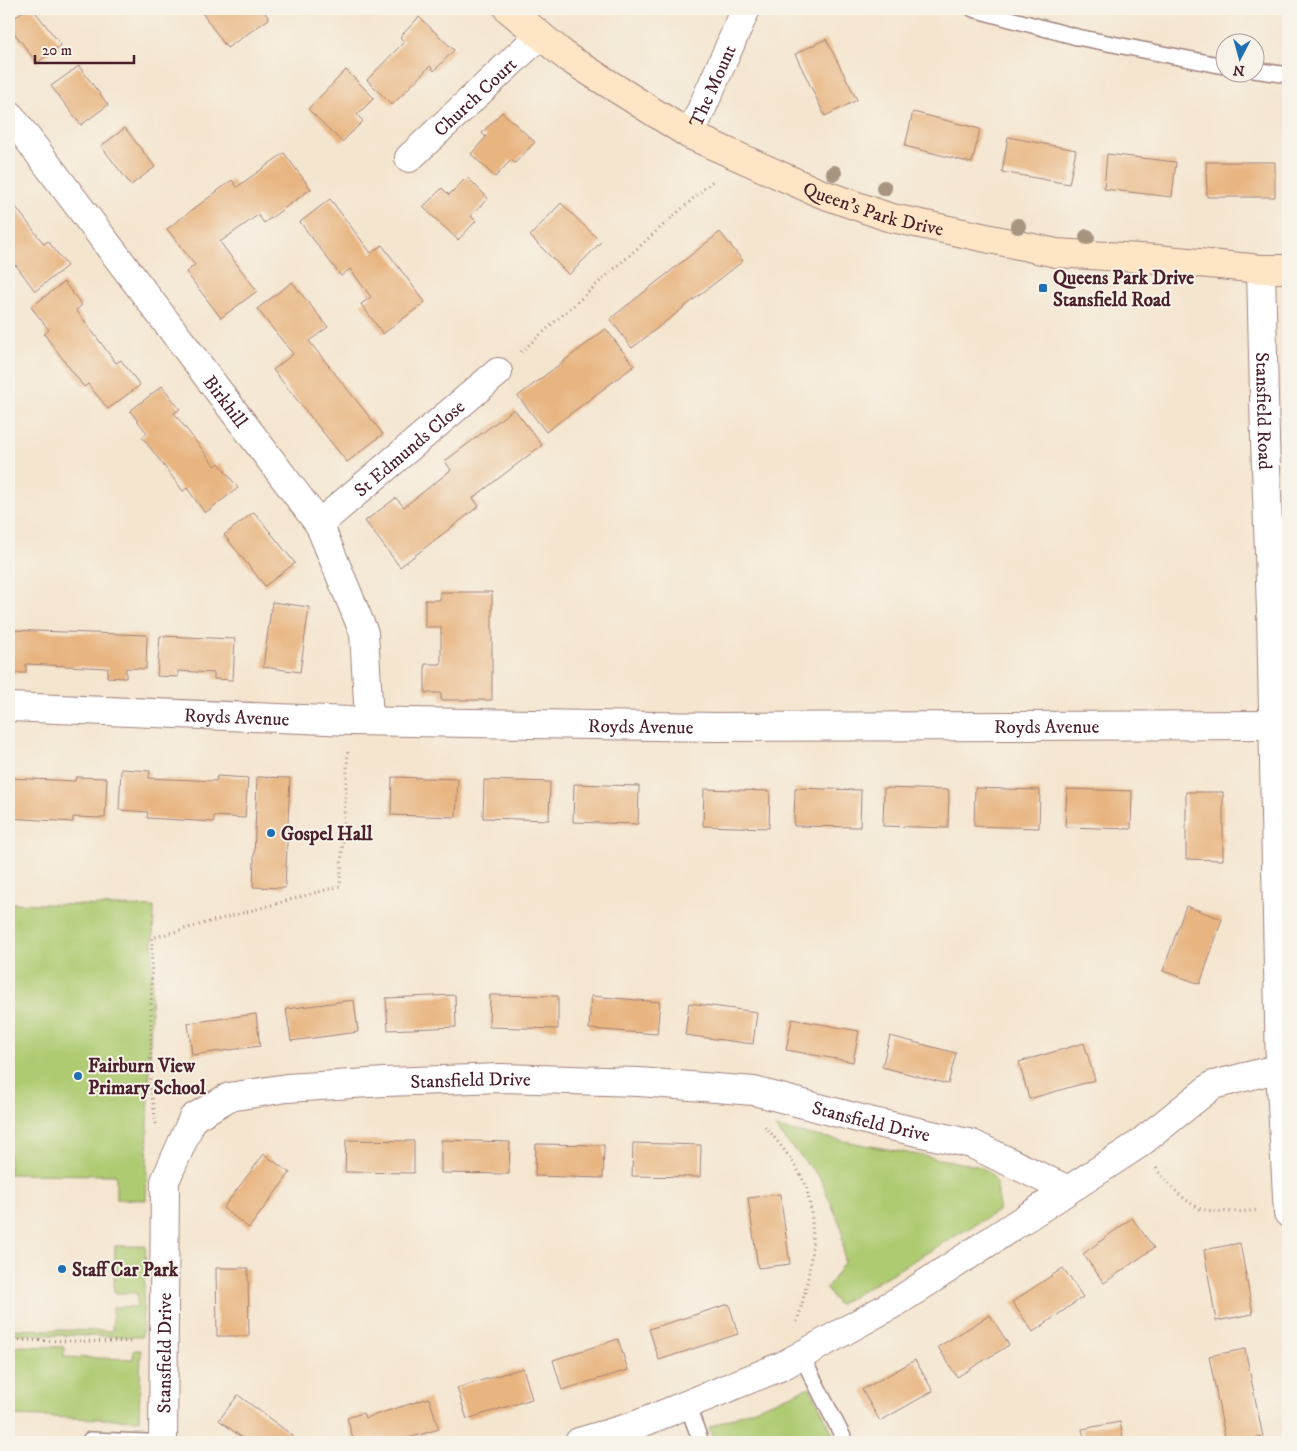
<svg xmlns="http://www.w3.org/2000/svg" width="1297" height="1451" font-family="'IM FELL DW Pica',serif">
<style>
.green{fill:#afcb72;stroke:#7c754e}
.building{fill:#e8b581}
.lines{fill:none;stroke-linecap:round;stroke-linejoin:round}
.lane-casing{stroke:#9f827d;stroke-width:18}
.street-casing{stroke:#9f827d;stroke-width:30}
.secondary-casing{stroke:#9f827d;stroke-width:30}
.path{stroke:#9f827d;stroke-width:3;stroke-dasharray:1 4;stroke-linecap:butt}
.lane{stroke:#fff;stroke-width:15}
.street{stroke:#fff;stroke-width:28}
.secondary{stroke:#fde5c5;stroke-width:28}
.tree{fill:#a79580}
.poi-dot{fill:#1f6fb2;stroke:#f7f3e8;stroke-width:2}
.labels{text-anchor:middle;stroke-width:4;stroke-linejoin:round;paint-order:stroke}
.street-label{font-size:19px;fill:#4a1f2b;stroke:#f7f3e8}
.poi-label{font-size:19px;font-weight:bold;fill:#4a1f2b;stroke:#f7f3e8;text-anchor:start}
</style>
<rect width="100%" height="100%" fill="#f7f3e8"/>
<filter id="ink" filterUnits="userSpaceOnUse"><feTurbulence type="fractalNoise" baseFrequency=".02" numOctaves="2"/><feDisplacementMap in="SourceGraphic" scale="10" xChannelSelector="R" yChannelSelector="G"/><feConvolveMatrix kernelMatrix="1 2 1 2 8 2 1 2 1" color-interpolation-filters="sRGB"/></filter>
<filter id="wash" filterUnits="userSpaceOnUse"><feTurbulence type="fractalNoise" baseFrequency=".0096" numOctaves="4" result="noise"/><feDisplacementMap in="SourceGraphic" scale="20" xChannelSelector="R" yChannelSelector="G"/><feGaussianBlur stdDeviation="1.12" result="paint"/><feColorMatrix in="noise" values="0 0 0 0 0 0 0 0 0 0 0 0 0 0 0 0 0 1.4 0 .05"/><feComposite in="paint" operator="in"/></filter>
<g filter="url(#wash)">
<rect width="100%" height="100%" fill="#f4e5cf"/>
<path class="green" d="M9,903L154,907L146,1200L116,1199V1175L9,1174Z
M775,1128L977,1166C980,1168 986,1169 988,1171C999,1181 999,1198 998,1211L838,1305L826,1289L844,1263L842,1229L820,1178Z
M115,1246H146L142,1337L9,1334V1329L112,1331L113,1307H137V1293H114Z
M9,1346L64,1347V1357L133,1359L134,1350H141L139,1420L9,1416Z
M810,1387L833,1434V1442H715L709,1427Z"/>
<g id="blocks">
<path class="building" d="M26,9H33L61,45L37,63L9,26V22Z
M203,9H263L269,19L227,48L200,10Z
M419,17L454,50L434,71L430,66L392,105L367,80L404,42L400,37Z
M826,39L857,100L825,116L795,54Z
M79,66L108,105L81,125L51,86Z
M346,70L374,98L357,115L363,121L342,142L308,109Z
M502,112L535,142L515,163L511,160L495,177L471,154L486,137L482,133Z
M913,112L980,129L972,163L905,146Z
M125,128L155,167L131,185L101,146Z
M1008,137L1076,150L1069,184L1002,172Z
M284,153L311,189L264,223L258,215L220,242L257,291L221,318L186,272L195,265L167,229L232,180L237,187Z
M1107,154L1176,162L1172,197L1104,189Z
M1206,162H1275V197H1207Z
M467,177L488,198L471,216L476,221L458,240L423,207L442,188L449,195Z
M9,198L44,244L48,241L67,266L35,291L16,265L11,269L9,265Z
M330,199L371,253L382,245L425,302L383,334L361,304L371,297L350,269L341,276L300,222Z
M561,203L601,242L569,275L530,236Z
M720,232L743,261L632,348L610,319Z
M64,282L82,305L76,310L116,363L121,360L140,385L108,409L88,384L84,387L44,334L49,330L31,307Z
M292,282L328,327L309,341L383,434L347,462L273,370L293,354L257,309Z
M606,329L634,366L546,432L518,396Z
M162,386L180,409L174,413L215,466L219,463L238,488L205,513L187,488L183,491L142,437L147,433L130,411Z
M514,409L542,445L473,498L479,506L400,567L365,521L396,498L404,507L451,470L445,461Z
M254,512L295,563L265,586L224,535Z
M440,592H492V700H441V693H425V664H441V627H425V600H440Z
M272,602L309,607L300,672L263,667Z
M9,630L147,635L146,669L126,668V678L107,677L108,668L26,664V673H9Z
M160,636L235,639L233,680L214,679V673L178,671V677L157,676Z
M121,769L150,771L149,778L216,781L217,776L248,778L245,818L214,816V822L147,818L148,812L119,810Z
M76,777L107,778L105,818L73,817V822L9,818V778L75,781Z
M257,777L290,778L285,888L253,887Z
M392,777L458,779L456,817L391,815Z
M484,780L550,782L549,820L483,818Z
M574,784L639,786L638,824L573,822Z
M795,788L861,790L860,827L794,826Z
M884,788L949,790L948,828L883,826Z
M975,788L1040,790L1039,828L974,826Z
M704,789L770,791L769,828L703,826Z
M1067,789L1132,791L1131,829L1065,827Z
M1186,792H1223V860L1186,859Z
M1186,906L1222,919L1200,984L1163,971Z
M455,995L456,1027L388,1030L386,998Z
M490,995L558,996V1029L489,1027Z
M591,996L660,1002L657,1034L589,1029Z
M354,1000L358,1032L291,1041L286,1009Z
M689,1003L757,1012L753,1044L685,1035Z
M256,1014L260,1046L192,1055L188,1023Z
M792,1019L859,1031L853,1062L786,1050Z
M890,1036L956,1053L948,1084L882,1067Z
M1084,1043L1095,1080L1029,1099L1019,1062Z
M346,1140L414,1141V1173L345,1172Z
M441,1140L510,1142L509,1174L441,1173Z
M633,1143L701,1145L700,1177L632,1176Z
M536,1144L604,1145L603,1178L535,1176Z
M264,1154L290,1173L249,1228L223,1208Z
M780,1194L790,1264L758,1268L748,1198Z
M1132,1218L1154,1248L1104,1283L1083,1254Z
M1240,1243L1253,1314L1216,1321L1204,1250Z
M216,1268H248L249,1336H217Z
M1063,1268L1083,1297L1033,1332L1012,1302Z
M729,1304L738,1334L659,1360L649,1329Z
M990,1315L1009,1345L957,1377L938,1347Z
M618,1339L628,1370L562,1390L553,1360Z
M1245,1349L1263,1437L1237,1442H1226L1209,1356Z
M915,1360L933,1391L880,1421L862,1390Z
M523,1368L532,1399L467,1419L457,1388Z
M238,1395L293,1436L288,1442H248L219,1420Z
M429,1398L439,1429L396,1442H354L347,1418L363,1413L365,1418Z
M1120,1422L1124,1442H1085L1082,1429Z"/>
</g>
</g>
<g filter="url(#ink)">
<use href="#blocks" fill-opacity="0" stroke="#9f827d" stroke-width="1"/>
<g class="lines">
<g class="lane-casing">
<path id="lane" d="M973,9L1077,37L1224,66
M1254,70L1288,75
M801,1355L843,1437V1442
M687,1404L701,1442
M90,1442V1440L148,1442"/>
</g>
<g class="street-casing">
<g id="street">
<path id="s1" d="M9,114L319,524L364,633L369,720"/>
<path id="s2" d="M690,135L746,9"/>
<path id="s3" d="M409,158L540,35"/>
<path id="s4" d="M1261,269L1265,439L1271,610L1280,1068L1288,1213"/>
<path id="s5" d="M319,524L498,372"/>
<path id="s6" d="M9,707L350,721L716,727L1273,725"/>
<path id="s7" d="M163,1442L165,1181L193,1118L229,1097L287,1088L385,1082L501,1078L639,1082L754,1091L873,1122L972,1144L1068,1190"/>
<path d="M579,1442L634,1426L782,1366L900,1300L1139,1144L1213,1085L1280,1068"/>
</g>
</g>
<g class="secondary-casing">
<g id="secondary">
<path id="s8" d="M508,9L568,58L690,135L817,192L888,217L1056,253L1157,259L1261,269H1288"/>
</g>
</g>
<path class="path" d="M521,352L714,180
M156,1124L150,1084L152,938L340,886L348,752
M765,1126C780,1144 796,1164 806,1186C808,1192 808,1199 810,1205C817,1245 808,1283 797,1322
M1156,1168C1168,1184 1180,1198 1199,1208C1210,1213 1246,1212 1258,1210
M9,1340L133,1342
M9,1439H30"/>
<use href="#lane" class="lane"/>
<use href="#street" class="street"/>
<use href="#secondary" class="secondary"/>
</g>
<g class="tree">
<circle cx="834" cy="173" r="8"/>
<circle cx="884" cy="188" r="8"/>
<circle cx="1018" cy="226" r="8"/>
<circle cx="1087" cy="237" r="8"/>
</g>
</g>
<g class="poi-dot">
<rect x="1038" y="283" width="10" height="10" rx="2.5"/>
<circle cx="271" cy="833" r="5"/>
<circle cx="78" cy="1076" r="5"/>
<circle cx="62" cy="1269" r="5"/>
</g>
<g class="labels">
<g class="street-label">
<text dy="7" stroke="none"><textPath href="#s2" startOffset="54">The Mount</textPath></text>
<text dy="7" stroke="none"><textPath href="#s3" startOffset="90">Church Court</textPath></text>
<text dy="7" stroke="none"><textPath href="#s8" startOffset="420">Queen's Park Drive</textPath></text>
<text dy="7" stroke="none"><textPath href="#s1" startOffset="360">Birkhill</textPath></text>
<text dy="7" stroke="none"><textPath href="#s4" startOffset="142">Stansfield Road</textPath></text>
<text dy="7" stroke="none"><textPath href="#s5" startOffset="118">St Edmunds Close</textPath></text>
<text dy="7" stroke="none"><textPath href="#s6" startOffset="228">Royds Avenue</textPath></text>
<text dy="7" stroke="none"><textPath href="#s6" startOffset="632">Royds Avenue</textPath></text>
<text dy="7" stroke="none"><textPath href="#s6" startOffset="1038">Royds Avenue</textPath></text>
<text dy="7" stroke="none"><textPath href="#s7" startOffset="614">Stansfield Drive</textPath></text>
<text dy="7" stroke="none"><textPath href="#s7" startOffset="1019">Stansfield Drive</textPath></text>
<text dy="7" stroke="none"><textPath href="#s7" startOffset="89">Stansfield Drive</textPath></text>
</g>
<g class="poi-label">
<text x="1053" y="284">Queens Park Drive<tspan x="1053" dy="22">Stansfield Road</tspan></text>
<text x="281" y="840">Gospel Hall</text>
<text x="88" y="1072">Fairburn View<tspan x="88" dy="22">Primary School</tspan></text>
<text x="72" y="1276">Staff Car Park</text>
</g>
</g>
<rect width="1297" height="1451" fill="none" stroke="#f7f3e8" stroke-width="30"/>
<g transform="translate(1240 58) rotate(186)"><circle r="24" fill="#f7f3e8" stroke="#b29e9c"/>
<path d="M0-4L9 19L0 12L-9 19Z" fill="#1f6fb2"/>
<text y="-8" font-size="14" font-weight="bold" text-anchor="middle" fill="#4a1f2b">N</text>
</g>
<path d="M35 55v8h99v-8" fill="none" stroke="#4a1f2b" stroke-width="2.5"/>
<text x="42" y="55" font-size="15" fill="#4a1f2b" stroke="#f7f3e8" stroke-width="4" paint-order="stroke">20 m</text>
</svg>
